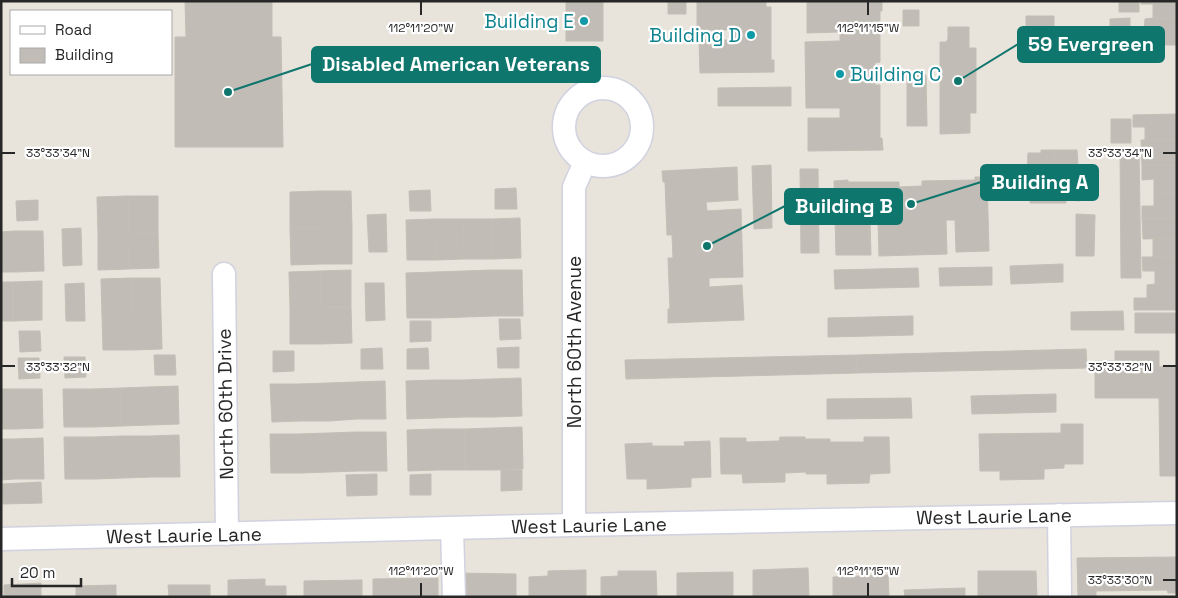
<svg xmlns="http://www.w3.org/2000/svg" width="1178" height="598" font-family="'Space Grotesk',sans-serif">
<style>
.building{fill:#c1bdb6;stroke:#c3bfb5}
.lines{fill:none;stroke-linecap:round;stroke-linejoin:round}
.minor-casing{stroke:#d0d2df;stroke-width:25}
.minor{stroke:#fff;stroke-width:22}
.ticks{fill:none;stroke:#272727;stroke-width:2}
.culture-dot{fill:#0f9aa8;stroke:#fff;stroke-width:2}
.labels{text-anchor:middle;stroke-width:4.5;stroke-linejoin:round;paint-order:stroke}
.culture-label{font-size:19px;fill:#0d838f;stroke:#fff;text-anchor:end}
.street-label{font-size:19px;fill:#272727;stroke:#fff}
.ticks-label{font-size:12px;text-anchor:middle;fill:#272727;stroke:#fff;stroke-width:4.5;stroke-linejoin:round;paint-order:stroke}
.leader{fill:none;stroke:#0f766e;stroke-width:2}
.callout-dot{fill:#0f766e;stroke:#fff;stroke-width:2}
.callout{fill:#0f766e;stroke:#0f766e;stroke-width:2}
.callout-label{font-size:20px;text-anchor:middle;font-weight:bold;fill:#fff}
</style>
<rect width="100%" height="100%" fill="#e8e3db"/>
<path class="building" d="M185,1H272V37H281L283,147H175V37H186Z
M566,1H603V41H566Z
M668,1H686V14H668Z
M697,1H766V7H771V60H774V72L700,73L699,40H731V30H697Z
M807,1H882V11H880V62L875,63V85H880V138H882L883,150L808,151V118H840V108H806L805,42L840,41V32L807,33Z
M1119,1H1139V12H1119Z
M1141,1H1177V18H1153V4H1141Z
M903,10H919V26H903Z
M1026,16H1054V28H1026Z
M1130,18V40H1110V19Z
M1153,18H1177V45H1133V32H1144L1145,19Z
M948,27H969V48H976V113H970V133L940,134V42H946L948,39Z
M926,75L927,126H907V76Z
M791,87V106H718V88Z
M1177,114V140H1145V127H1133V115Z
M1111,119H1131V143H1111Z
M1141,140H1177V165H1142Z
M1120,149H1139L1141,278H1121Z
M1041,150H1054V176H1027L1028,153H1041Z
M1054,150H1077L1078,165H1081L1080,176H1054Z
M771,165L772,228L754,229L752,166Z
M1142,165H1177V192H1154V179L1142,180Z
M737,167L738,200L706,202L707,211L741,209L743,277L709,278V287L742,285L744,320L668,323V309H670L668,258H673L672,235H667L665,182H663L662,171Z
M800,169H818L819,253H801Z
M1027,176H1054L1055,203H1030V190H1027Z
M1054,176H1080V201L1066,200V203H1055Z
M975,177H987L989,251L956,252L955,220H946L947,254L879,256L878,222H870L871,255H836L834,181L848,180V182H899V187L922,186V181L975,180Z
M516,188L517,209H495V189Z
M430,190L431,211H410L409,191Z
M320,191H351L352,227L321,228Z
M320,191L321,228H290V192Z
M1154,192H1177V218H1142V206H1154Z
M128,196H158V232H128Z
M128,196V232L98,233L97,197Z
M38,200V220L17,221L16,201Z
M386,214L387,252H369L367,215Z
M1076,214L1095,215L1094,256H1076Z
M520,218L521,258L492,259V219Z
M1142,218H1177V238L1143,239Z
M434,219L436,260H407L406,220Z
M434,219H463L464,259L436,260Z
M463,219H492V259H464Z
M352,227V264H322L321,228Z
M81,228L82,265L63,266L62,229Z
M290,228H321L322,264L291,265Z
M14,231H43L44,271L15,272Z
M14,231L15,272H1V232Z
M128,232L129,269L98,270V233Z
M128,232H158L159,268L129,269Z
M1153,238H1177V257H1153Z
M1142,257H1177V285L1155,284V271H1143Z
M1063,264V282L1011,284L1010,266Z
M992,267V285L940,286L939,268Z
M918,268L919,287L835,289L834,270Z
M351,270V307H320V271Z
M493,270H522L523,316H494Z
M493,270L494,316L465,317L464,271Z
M320,271V307L290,308L289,272Z
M464,271L465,317L436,318L435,272Z
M435,272L436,318H407L406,273Z
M131,278H160L161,313L131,314Z
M131,278V314L102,315L101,279Z
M42,281V320L13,321V282Z
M1,282H13V321H1Z
M84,283L85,321H66L65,284Z
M365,283H384L385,320L366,321Z
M1155,284L1177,285V310H1134V298H1147V285Z
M320,307L321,344H290V308Z
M320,307H351L352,343L321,344Z
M1123,311L1124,330H1071V312Z
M161,313L162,349L132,350L131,314Z
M1135,313H1177V333H1135Z
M131,314L132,350H103L102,315Z
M913,316V335L828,337V318Z
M499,319H520L521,339L500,340Z
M410,321H431V341L410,342Z
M19,331H40L41,351L20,352Z
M519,347V368H498L497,348Z
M382,348L383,369H361V349Z
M428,348L429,369H407V349Z
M1086,349L1087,368L857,373V355Z
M273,351H294V371L273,372Z
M1115,351H1159V367L1177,366V476H1160L1159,398H1095V361H1115Z
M154,355H175L176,375H155Z
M857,355V373L626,379L625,360Z
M64,357H85L86,377L65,378Z
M18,358H39L40,378L19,379Z
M521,378L522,416L493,417L492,379Z
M492,379L493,417H465L463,380Z
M435,380L436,418L407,419L406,381Z
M435,380H463L465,417L436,418Z
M385,381L386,419H357L356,382Z
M356,382L357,419L329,421L328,383Z
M328,383L329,421H300L299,384Z
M270,384H299L300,421L272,422Z
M178,386L179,424L150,425L149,387Z
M149,387L150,425L121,426V388Z
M121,388V426L93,427L92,389Z
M1,389H13L15,429H1Z
M13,389H42L43,428L15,429Z
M63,389H92L93,427H64Z
M1056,394V412L972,414L971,396Z
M911,398L912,418L827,419V399Z
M1061,424H1083V464H1064V468L1044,469V479L1000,480V471H980L979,434L1061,433Z
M522,427L523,469L494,470L493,428Z
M493,428L494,470H465V429Z
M436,429L437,470L408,471L407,430Z
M436,429H465V470H437Z
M357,432H386L387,471H358Z
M357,432L358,471L329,472L328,433Z
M328,433L329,472L300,473L299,434Z
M270,434H299L300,473H271Z
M179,435L180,477H151L150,436Z
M121,436L122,478L94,479L93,437Z
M121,436H150L151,477L122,478Z
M64,437H93L94,479H65Z
M780,437H805V439H830V442H864V437H889L890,473L870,474L869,483L827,484V474H806V472L785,473V482L743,483L742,474H721L720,438H746V442L779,441Z
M43,438L44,479H15L14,439Z
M1,439H14L15,479L1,480Z
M710,441L711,477L691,478V487L647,489V479H627L625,444L652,443V446H685L684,442Z
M501,470H522V490L501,491Z
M377,474V495L347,496L346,475Z
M431,474V495H410V475Z
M41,482L42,503L3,504L2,484Z
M1177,557V593H1168L1167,590L1096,591V596H1078L1077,558Z
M808,568L809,597H753V570Z
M586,570V597H529V577L548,576V571Z
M618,571H656L657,597H601V577L618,576Z
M978,571H1036L1037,597H978Z
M733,572V597H677V573Z
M457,573L516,574V597H457Z
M888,575L889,597H833V577Z
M438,578V597H373V579Z
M265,579V586H286V597H228V580Z
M362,580V597H304V581Z
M41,583V597H4V585Z
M116,585V597H76V586Z
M168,585H210V597H169Z
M965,588V597H905L904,590Z"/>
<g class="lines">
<g class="minor-casing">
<path id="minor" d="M564 127a39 39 0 1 1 78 0a39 39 0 1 1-78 0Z
M224,274L227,534
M1059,515L1060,597
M574,525V187L585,162
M452,528L454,597
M1,539L574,525L1177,513"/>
</g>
<use href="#minor" class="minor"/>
</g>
<path class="ticks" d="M421,2V15M868,2V15M2,153H15M1163,153H1176M2,366H15M1163,366H1176M1163,580H1176M421,583V596M868,583V596"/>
<g class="culture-dot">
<circle cx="584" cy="21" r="5"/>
<circle cx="751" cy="35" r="5"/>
<circle cx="840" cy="74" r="5"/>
</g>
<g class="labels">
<g class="culture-label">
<text x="574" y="28">Building E</text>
<text x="741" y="42">Building D</text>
<text x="850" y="81" text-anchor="start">Building C</text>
</g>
<g class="street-label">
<text transform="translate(574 342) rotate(-90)" y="7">North 60th Avenue</text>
<text transform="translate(225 404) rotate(-91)" y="7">North 60th Drive</text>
<text transform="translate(994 516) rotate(-1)" y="7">West Laurie Lane</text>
<text transform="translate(589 525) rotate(-1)" y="7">West Laurie Lane</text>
<text transform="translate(184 535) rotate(-1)" y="7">West Laurie Lane</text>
</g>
</g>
<g class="ticks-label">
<text x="421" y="32">112°11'20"W</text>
<text x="868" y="32">112°11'15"W</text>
<text x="58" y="157">33°33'34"N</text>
<text x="1120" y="157">33°33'34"N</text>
<text x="58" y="371">33°33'32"N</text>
<text x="1120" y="371">33°33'32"N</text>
<text x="421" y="575">112°11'20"W</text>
<text x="868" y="575">112°11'15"W</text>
<text x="1120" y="584">33°33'30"N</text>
</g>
<path class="leader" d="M958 81L1018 44M228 92L312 64M911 204L981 182M707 246L785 206"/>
<g class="callout-dot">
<circle cx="958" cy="81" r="5"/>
<circle cx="228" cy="92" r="5"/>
<circle cx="911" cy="204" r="5"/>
<circle cx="707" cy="246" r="5"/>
</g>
<g class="callout">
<rect x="1018" y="27" width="146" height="35" rx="5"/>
<rect x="312" y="47" width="288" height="35" rx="5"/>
<rect x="981" y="165" width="117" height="35" rx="5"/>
<rect x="785" y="189" width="117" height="35" rx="5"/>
</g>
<g class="callout-label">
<text x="1091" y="51">59 Evergreen</text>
<text x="456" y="71">Disabled American Veterans</text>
<text x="1040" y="189">Building A</text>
<text x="844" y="213">Building B</text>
</g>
<rect width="1178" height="598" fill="none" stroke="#272727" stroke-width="5"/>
<rect x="10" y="10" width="162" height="65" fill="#ffffff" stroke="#a9a9a9"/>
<rect x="20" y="26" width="25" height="8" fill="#ffffff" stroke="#a9a9a9"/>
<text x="55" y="35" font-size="15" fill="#272727">Road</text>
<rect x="20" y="48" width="25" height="15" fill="#c1bdb6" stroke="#a9a9a9"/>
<text x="55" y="60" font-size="15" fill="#272727">Building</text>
<path d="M12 578v8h69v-8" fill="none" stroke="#272727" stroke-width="2.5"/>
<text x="20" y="578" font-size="15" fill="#272727" stroke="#ffffff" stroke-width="4" paint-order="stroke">20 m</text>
</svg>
